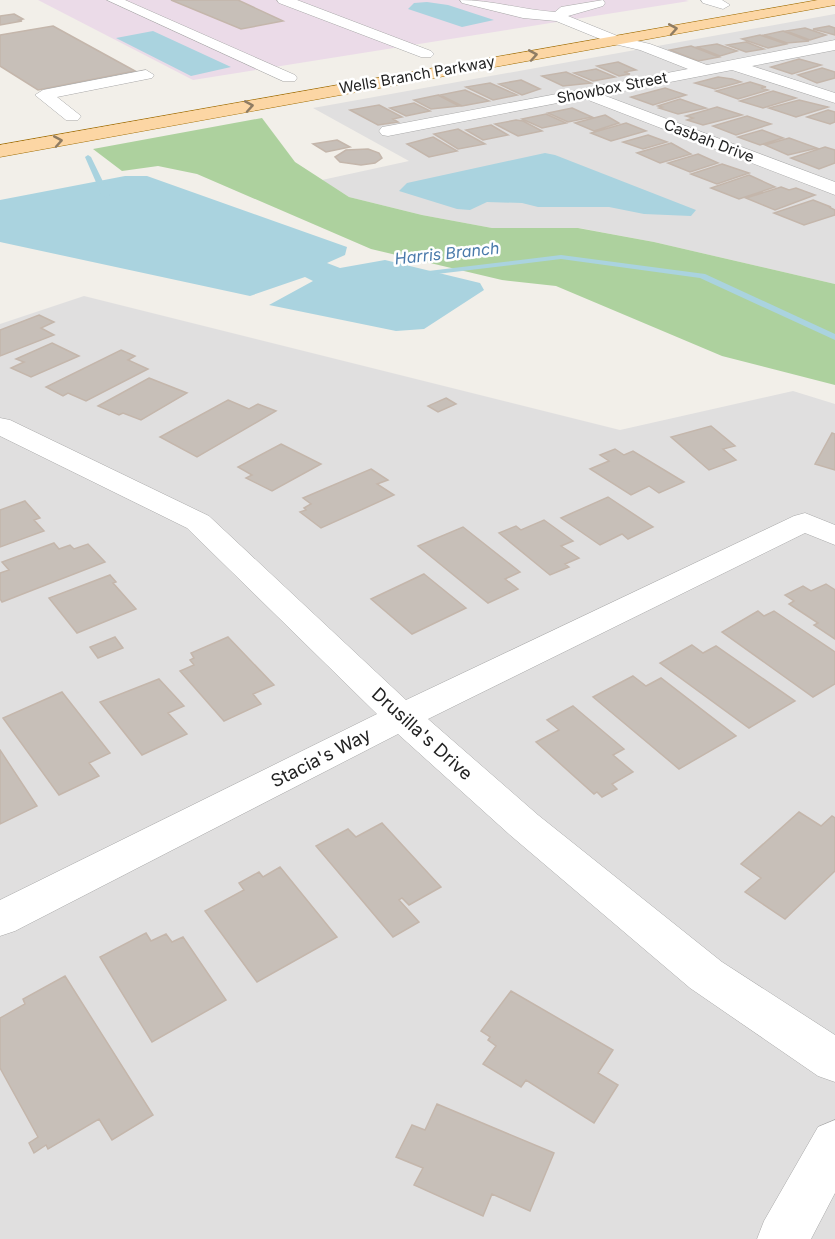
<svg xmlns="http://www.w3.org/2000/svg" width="835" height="1239" font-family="Inter,sans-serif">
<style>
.residential{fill:#e0dfdf}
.industrial{fill:#ebdbe8}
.forest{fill:#add19e}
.water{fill:#aad3df}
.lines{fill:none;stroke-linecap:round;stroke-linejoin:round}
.stream{fill:#aad3df;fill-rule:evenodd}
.building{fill:#c7bfb8;stroke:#c4b6ab;stroke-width:1.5}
.minor-casing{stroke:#a9a9a9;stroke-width:1}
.major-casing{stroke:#a06b00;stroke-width:1}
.minor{fill:#fff;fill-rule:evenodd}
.major{fill:#fcd6a4;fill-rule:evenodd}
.oneway{stroke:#8f7c63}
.labels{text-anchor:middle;stroke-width:5;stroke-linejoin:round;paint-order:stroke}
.far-street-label{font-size:15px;fill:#222;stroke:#fff}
.far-water-label{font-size:16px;font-style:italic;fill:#4a7aab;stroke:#fff}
.street-label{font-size:18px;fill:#222;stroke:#fff}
</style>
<rect width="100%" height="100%" fill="#f2efe9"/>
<path class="residential" d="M835,14V284L654,242L579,228H492L422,215L349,197L322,180L409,161L313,108Z
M84,296L620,430L793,391L835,404V1239H0V324Z"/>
<path class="industrial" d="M38,0H685L689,1L193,80Z"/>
<path class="forest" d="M262,118L295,162L349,197L422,215L492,228H578L654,242L835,284V385L722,356L556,286L502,280L371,249L197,174L158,166L122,171L93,149Z"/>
<path class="water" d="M427,2L448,5L494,20L462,27L408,9L414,3Z
M153,31L231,67L191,76L116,38Z
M545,153L555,155L696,210L691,216L644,214L609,207H538L522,203L487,202L470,210L457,209L399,191L407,183Z
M125,176H147L347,247L345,255L327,263L340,268L385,260L480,283L484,290L424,329L396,331L269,305L313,281L305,277L250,296L0,242V200Z"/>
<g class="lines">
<path class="stream" d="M88,155L91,157L110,196L109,198L102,196L85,157Z
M561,255L705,274L835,334V340L700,278L561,259L420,276L416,274L420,272Z"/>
</g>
<path class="building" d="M171,0H238L283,21L241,29Z
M14,14L23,19L19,20L22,21L0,25V16Z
M53,26L135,71L38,90L0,66V35Z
M829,26L835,28V35L813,29Z
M805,28L826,35L810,40L786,31Z
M783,31L809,41L787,43L764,35Z
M760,35L786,44L768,48L742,39Z
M746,42L764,49L746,52L727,45Z
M717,44L737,51L720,56L697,47Z
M691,46L719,57L698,61L670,50Z
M799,59L821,65L792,74L771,67Z
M618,62L636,70L624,72L630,74L619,76L597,66Z
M822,68L835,72V78L817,83L798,75Z
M596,69L615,77L593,81L574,73Z
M566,72L591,83L563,86L542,76Z
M718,77L732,79L741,82L715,89L695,83Z
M521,80L540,89L522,95L499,84Z
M750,82L766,87L761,88L768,90L738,99L716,91Z
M490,83L517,95L493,100L466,87Z
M665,88L686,95L653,105L631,97Z
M465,90L489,101L462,106L440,95Z
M773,91L796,98L763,108L740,101Z
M438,95L459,106L431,109L414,100Z
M680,99L706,108L678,114L659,108L662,107L658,106Z
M799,100L828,107L796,117L769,108Z
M414,103L430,111L406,116L390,108Z
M379,105L402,117L393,119L398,122L378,125L350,110Z
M717,107L742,115L703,125L687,120L693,118L686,116Z
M572,108L592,117L568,122L548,113Z
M828,110L835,112V122L830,124L807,117Z
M546,114L566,123L542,128L522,119Z
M605,115L619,123L594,131L575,123Z
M747,116L771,124L736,135L713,126Z
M516,120L523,121L542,131L518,136L495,124Z
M626,123L646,131L611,141L591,133Z
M491,125L508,135L483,140L466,130Z
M458,129L485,144L458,149L434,134Z
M762,130L783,138L760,145L738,137Z
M648,135L667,142L643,149L623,142Z
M433,137L457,151L429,157L407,144Z
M789,138L817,148L788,155L765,145Z
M337,140L350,147L326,152L313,144Z
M671,143L691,154L660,163L637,153Z
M825,147L835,150V163L819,169L791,158Z
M368,149L379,153L382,158L375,163L361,165L340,162L335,157L346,150Z
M698,154L718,163L690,172L668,163Z
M722,164L749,173L717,184L691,174Z
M749,175L775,187L739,199L711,188Z
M781,187L789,190L796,188L815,195L775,210L746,198Z
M813,200L831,207H829L835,210V215L804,225L774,213Z
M39,315L54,322L41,328L54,335L0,356V330Z
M52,343L79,356L31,377L11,368L24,362L16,359Z
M121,350L135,356L128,360L148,369L86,401L68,393L63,396L46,387Z
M149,378L187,393L141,420L123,413L119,415L98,406Z
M446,398L456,404L438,412L428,406Z
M228,400L249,409L258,404L276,411L197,457L160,437Z
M711,426L735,446L723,449L736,460L709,470L671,437Z
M832,433L835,434V470L815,464Z
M281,444L321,464L272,491L246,478L252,475L238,467Z
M615,449L624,455L633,451L684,482L659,493L649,486L631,495L590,469L609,461L600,455Z
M371,469L388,480L377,484L394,495L321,528L300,512L306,510L304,508L311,504L303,498Z
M608,497L653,527L628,539L622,534L600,545L561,518Z
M25,501L40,518L34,520L44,531L0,547V510Z
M544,520L573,541L561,546L579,558L565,564L569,567L550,575L499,533L516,526L521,530Z
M463,527L520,572L505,579L518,589L488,603L418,546Z
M54,543L59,549L70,545L74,549L88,544L105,562L2,602L0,599V573L9,570L2,562Z
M424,574L466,608L412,634L371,599Z
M110,575L116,582L113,583L136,609L77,633L49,598Z
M826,584L835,590V639L814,625L818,623L789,604L794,601L785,595L803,586L811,591Z
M758,611L764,616L774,611L835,652V684L813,697L722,632Z
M115,637L123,648L98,658L90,647Z
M228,637L274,685L253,694L261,704L224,721L180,671L194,665L190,660L194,658L191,653Z
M692,645L703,653L716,646L795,701L749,728L660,663Z
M633,676L646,686L661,678L736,736L679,769L593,697Z
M159,679L184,706L168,713L187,734L142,755L100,702Z
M62,692L110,753L89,763L99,776L59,795L3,718Z
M573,706L624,749L613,755L633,772L612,784L617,789L602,797L597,792L594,794L536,742L559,730L547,720Z
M0,750L37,806L0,824Z
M799,812L821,826L832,816L835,818V871L785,919L745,892L761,878L741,864Z
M382,823L441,887L409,905L402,898L399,900L419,922L393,937L316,846L348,829L356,837Z
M280,867L337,937L257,982L205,911L244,890L239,883L259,872L263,877Z
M146,933L151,941L166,934L172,942L183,937L226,1000L152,1042L100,957Z
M65,976L153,1115L112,1140L99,1119L48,1149L46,1145L34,1153L29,1143L38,1137L0,1068V1018L25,1004L23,999Z
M511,991L613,1050L598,1073L618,1085L594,1123L526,1080L521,1087L483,1064L496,1046L488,1040L490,1037L481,1031Z
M437,1104L554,1153L530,1211L492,1194L483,1216L414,1185L423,1168L396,1157L412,1125L425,1130Z"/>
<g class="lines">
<g class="minor-casing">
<path id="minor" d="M107,0H125L295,75L297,78L295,81H283Z
M277,0H297L431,51L434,54L431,57H421L279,3Z
M460,0C492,0 523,10 555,12L561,7L603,0L605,3L603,6L568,16L620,37L650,44L707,65L835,40V50L752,66L835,93V103L732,70L603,95L835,182V195L583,98L388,136L382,135L379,131L382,127L388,126L688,69L640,50L610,43L556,21L523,18L462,3Z
M701,0H722L730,5L723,9L703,3Z
M146,70L154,75L152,78L57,97L81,116L78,120H66L35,95L43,90Z
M0,418L10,420L209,516L406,700L794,516L805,513L835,525V545L805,533L428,719L538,815L722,962L835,1035V1082L818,1076L690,988L510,835L398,734L15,931L0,936V900L377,714L187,528L0,436Z
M835,1120V1193L811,1239H757L764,1221L818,1127Z"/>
</g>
<g class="major-casing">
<path id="major" d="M818,0H835V5L0,157V145Z"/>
</g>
<use href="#minor" class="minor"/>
<use href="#major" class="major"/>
</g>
<defs><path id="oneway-chevron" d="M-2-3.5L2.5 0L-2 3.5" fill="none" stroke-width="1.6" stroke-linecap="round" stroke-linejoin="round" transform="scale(1.5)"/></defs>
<g class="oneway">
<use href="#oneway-chevron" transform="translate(673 29) rotate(-10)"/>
<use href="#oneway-chevron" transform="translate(533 55) rotate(-10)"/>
<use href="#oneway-chevron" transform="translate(249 106) rotate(-10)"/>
<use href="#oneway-chevron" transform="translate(58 141) rotate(-10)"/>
</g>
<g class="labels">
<g class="far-street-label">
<text transform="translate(417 75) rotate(-10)" y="5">Wells Branch Parkway</text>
<text transform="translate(612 88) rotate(-11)" y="5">Showbox Street</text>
<text transform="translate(709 141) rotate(21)" y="5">Casbah Drive</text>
</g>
<g class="far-water-label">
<text transform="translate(447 253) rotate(-6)" y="6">Harris Branch</text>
</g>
<g class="street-label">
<text transform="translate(422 734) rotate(42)" y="6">Drusilla's Drive</text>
<text transform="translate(321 758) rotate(-27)" y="6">Stacia's Way</text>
</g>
</g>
</svg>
